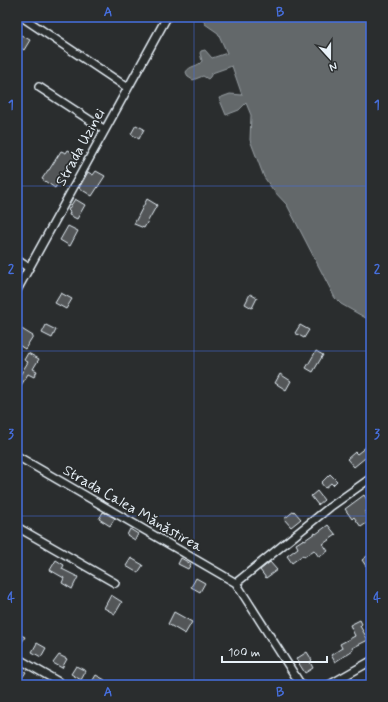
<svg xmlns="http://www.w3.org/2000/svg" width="388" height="702" font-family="Mynerve,sans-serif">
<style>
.water{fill:#63686b;stroke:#989fa3}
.building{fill:#535759;stroke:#e8f1f8}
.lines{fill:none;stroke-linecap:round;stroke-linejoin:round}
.minor-casing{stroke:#e8f1f8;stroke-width:10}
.minor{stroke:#2a2d2e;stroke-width:7}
.grid{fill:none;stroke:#466fde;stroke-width:1;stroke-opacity:0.55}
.labels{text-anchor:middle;stroke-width:3.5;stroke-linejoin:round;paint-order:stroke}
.street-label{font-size:15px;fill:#e8f1f8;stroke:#2a2d2e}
.neatline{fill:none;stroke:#466fde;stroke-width:1.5}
.grid-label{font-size:13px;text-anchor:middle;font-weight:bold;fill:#466fde}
</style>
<rect width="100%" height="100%" fill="#2a2d2e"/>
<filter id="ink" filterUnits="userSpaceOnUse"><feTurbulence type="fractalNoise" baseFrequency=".025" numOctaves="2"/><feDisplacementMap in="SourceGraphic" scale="8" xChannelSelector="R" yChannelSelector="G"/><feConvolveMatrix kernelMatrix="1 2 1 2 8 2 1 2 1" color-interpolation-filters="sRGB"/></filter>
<g filter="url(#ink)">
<path class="water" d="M202,17H371V321L341,304L335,298L287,205L273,190L264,177L250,140L251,115L246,103L239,110L226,115L219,98L230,94L242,95L232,66L212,73L210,77L208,79L203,76L193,80L188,77L186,72C190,65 198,67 202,61L200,53L201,51L205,50L212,58L227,53L218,33L205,24Z"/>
<path class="building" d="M21,35L30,40L24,50L17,46V42Z
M136,125L144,129L139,139L131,134Z
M68,150L76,154L55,188L42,179L48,170H49L61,151L66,153Z
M96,171L105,176L92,196L79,188L88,172L93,175Z
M75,199L85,205L77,219L69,215L70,212L68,210Z
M147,199L157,205L144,228L134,224Z
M68,226L78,231L70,246L60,240Z
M61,293L72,299L66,309L55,303Z
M250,294L257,298L252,308L245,304Z
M46,325L56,330L52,338L42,333Z
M300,325L309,330L304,338L295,333Z
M20,328L33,336L25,349L17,344V333Z
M316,351L323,355L313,372L306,368Z
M28,353L39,359L33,369L37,371L34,377L28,374L17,392V376L19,377L28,362L24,360Z
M280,374L291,381L286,390L275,383Z
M371,443V459L368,462L365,458L354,467L347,459L355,452L357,454Z
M330,474L337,481L333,485L331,483L325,488L321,483Z
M317,491L324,500L318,505L311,496Z
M364,495L371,506V508L365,512L371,520L361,527L354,517L352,519L345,509Z
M294,511L301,519L291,527L284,519Z
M103,512L115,518L110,526L99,519Z
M328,525L336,535L323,544L328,551L319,557L314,550L304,557L303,555L292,563L287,556L298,548L296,544L304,539L305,540L315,533L316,534Z
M130,529L138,534L135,540L127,535Z
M371,553V562L366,566L362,560Z
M131,558L143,565L138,573L126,566Z
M181,558L191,564L188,569L178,564Z
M56,560L64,565L62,569L78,577L72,589L62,583L64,578L50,570Z
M270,562L277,570L266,578L260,570Z
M196,578L205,583L200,592L191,587Z
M111,595L122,602L115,614L104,608Z
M174,612L192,622L185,634L168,624Z
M360,620L362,624L360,626L368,640L352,648L353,650L335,662L331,655L342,648L340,644L355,636L350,625Z
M17,633L25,637L17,651Z
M37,643L46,648L41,657L32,652Z
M307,652L312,660L310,662L313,668L305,673L296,659Z
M59,655L67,659L62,668L53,663Z
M76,666L86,671L81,680L71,674Z
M17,667L26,672L22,678L17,676Z
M96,675L105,680L102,685H90Z"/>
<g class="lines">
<g class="minor-casing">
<path id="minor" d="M22,17L128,88
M39,87L105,130
M17,260L29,268
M17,290L167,17
M17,456L236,583L301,685
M17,527L115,583
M236,583L330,507L371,478
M17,658L64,685
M329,685L371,661"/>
</g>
<use href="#minor" class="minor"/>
</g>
</g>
<path class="grid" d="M194,17V685M17,186H371M17,351H371M17,516H371"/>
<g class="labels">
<g class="street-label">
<text transform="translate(80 147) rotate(-61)" y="5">Strada Uzinei</text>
<text transform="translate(133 508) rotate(30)" y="5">Strada Calea Mănăstirea</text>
</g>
</g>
<rect width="388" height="702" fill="none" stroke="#2a2d2e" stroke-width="44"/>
<g transform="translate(330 58) rotate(159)" stroke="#2a2d2e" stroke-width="3" paint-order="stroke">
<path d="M0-3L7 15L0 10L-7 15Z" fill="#e8f1f8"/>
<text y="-6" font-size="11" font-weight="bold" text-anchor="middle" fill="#e8f1f8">N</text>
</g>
<path d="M222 656v6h105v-6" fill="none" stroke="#e8f1f8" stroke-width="2"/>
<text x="228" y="656" font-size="12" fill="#e8f1f8" stroke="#2a2d2e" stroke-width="3" paint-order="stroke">100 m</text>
<rect x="22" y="22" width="344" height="658" class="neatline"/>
<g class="grid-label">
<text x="108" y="16">A</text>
<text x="280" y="16">B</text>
<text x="11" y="109">1</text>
<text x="377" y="109">1</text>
<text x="11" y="273">2</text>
<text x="377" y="273">2</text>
<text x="11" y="438">3</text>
<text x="377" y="438">3</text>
<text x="11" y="602">4</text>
<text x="377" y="602">4</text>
<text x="108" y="696">A</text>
<text x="280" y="696">B</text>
</g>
</svg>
